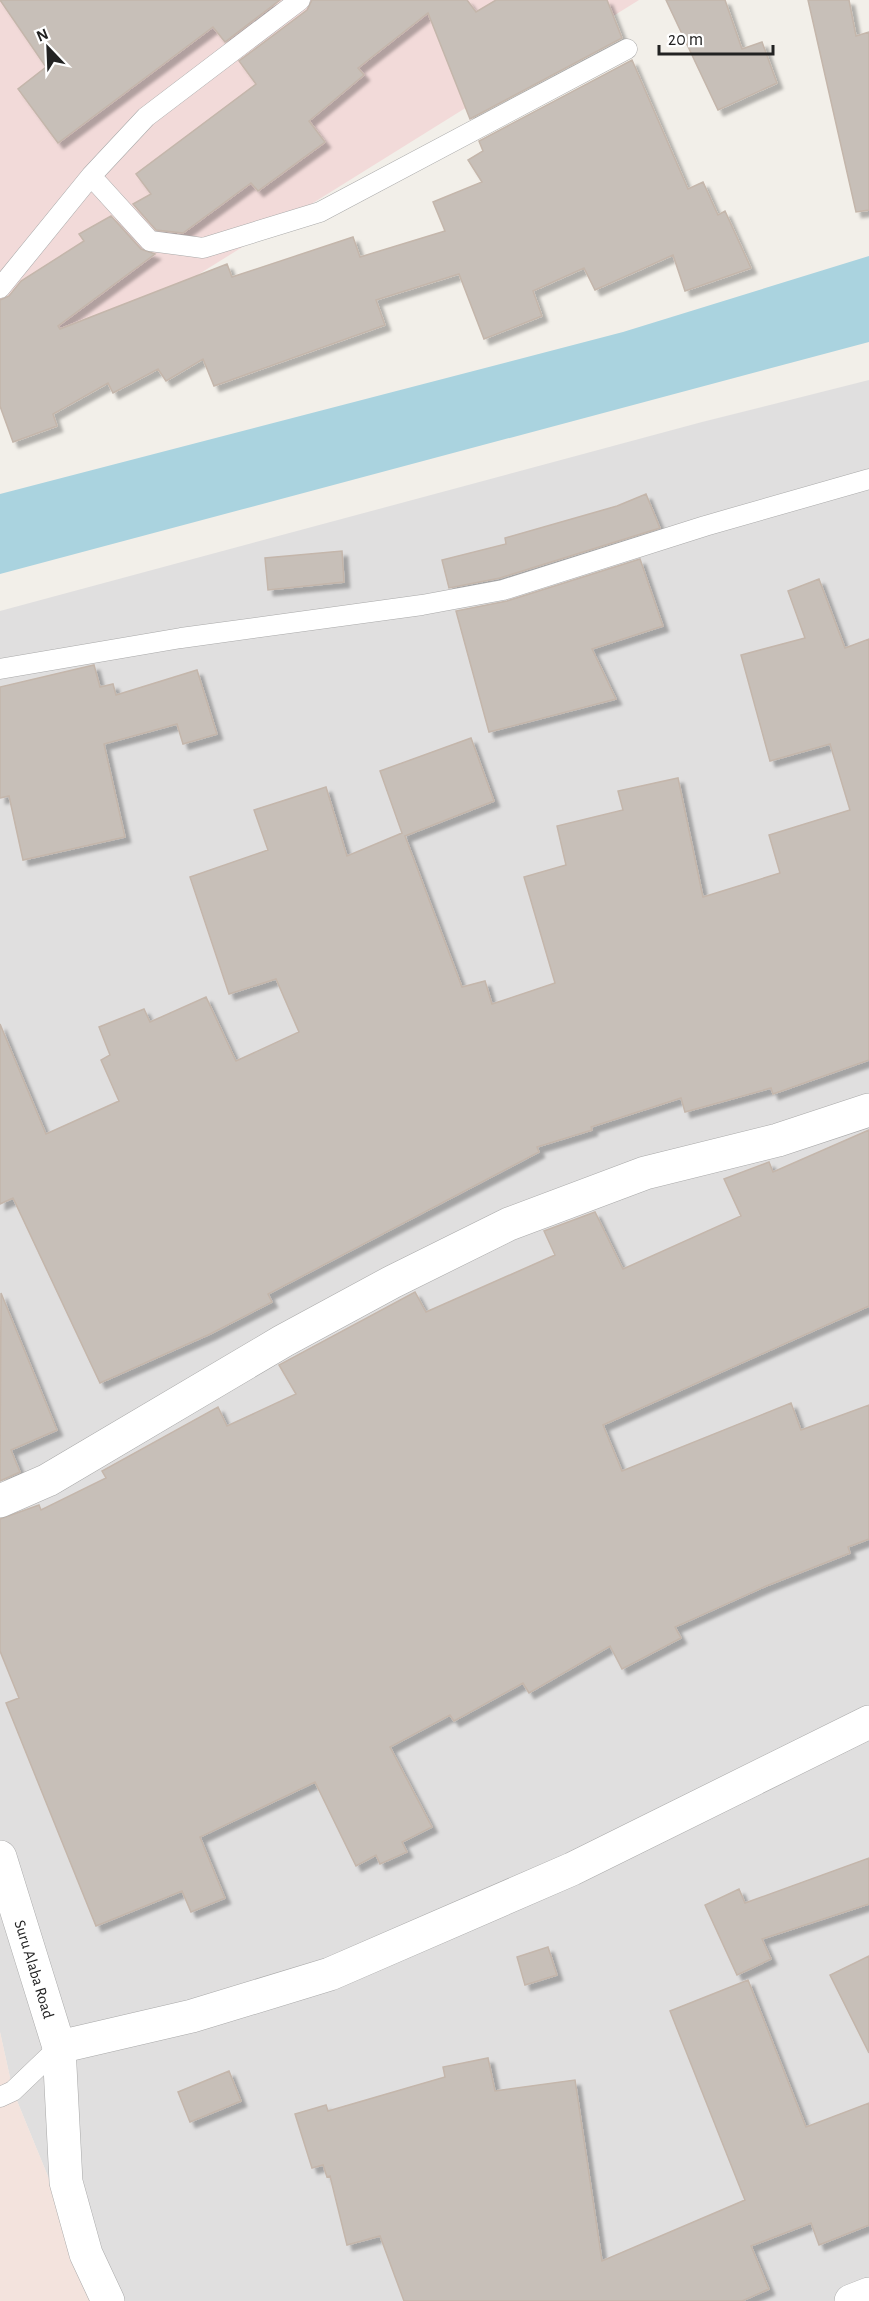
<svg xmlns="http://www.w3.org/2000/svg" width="869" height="2301" font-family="'Alegreya Sans',sans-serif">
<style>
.residential{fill:#e0dfdf}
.commercial{fill:#f2dad9}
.military{fill:#f3e3dd}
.water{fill:#aad3df}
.building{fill:#c7bfb8;stroke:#c4b6ab;stroke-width:1.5;filter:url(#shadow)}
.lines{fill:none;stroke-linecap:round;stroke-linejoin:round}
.service-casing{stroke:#a9a9a9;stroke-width:21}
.minor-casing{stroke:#a9a9a9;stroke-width:34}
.tertiary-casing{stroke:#a9a9a9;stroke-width:34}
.service{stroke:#fff;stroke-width:20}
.minor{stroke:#fff;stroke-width:33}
.tertiary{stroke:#fff;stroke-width:33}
.labels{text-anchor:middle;stroke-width:4.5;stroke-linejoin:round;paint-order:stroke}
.street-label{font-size:16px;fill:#222;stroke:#fff}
</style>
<defs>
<filter id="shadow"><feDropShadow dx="5.5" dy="5.5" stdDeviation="1.5" flood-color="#0004"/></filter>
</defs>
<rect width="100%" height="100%" fill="#f2efe9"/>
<path class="residential" d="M869,380V2301H99L13,2091L0,2032V611L702,422Z"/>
<path class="commercial" d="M0,0H639L0,398Z"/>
<path class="military" d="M0,2032L13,2091L99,2301H0Z"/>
<path class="water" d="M869,256V342L0,574V494L623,332Z"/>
<path class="building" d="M0,0H280L225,42L213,27L58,143L18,89L46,67Z
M312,0H467L476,12L496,0H607L622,38L470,119L428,13L358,68L364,75L309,121L325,142L258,191L251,183L183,233L156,230L133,204L151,194L136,174L256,84L239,61L307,10Z
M666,0H725L742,49L762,42L777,83L718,110Z
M808,0H849L856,36L869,32V210L856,212Z
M632,60L688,189L703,182L718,215L725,211L751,268L685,291L673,255L595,290L584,268L533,291L542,316L484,339L459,274L376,300L385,325L214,386L203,359L166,381L158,369L113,393L108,383L53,414L57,426L13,442L0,406V300L9,296L21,281L84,241L79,234L111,216L141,249L155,254L58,326L60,329L227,264L232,277L353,237L360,257L445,231L433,202L482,182L468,160L483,151L479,141Z
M646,494L660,528L500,578L449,588L442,560L506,544L505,538L617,506Z
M342,551L344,582L268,590L265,558Z
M640,559L663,626L592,649L616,699L489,732L456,611L507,601Z
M819,579L845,648L869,639V1060L773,1094L771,1088L685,1112L681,1098L591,1127L592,1130L537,1147L539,1152L268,1294L272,1302L210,1334L100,1383L13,1198L0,1204V1024L46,1134L119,1101L101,1060L110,1055L99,1027L144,1009L150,1022L206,997L236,1061L299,1032L276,979L229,994L190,877L268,850L254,810L326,787L347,856L402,833L380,771L471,738L494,801L405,836L462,987L485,981L492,1004L555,983L524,877L566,865L557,826L623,810L618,791L678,778L703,897L780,873L769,835L850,810L830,744L770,761L741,655L805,638L788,591Z
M94,665L100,687L113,684L116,695L197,670L217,734L183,744L177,724L104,744L125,837L23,860L9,796L0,798V687Z
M869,1130V1306L603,1425L622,1471L791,1403L801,1430L869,1405V1539L848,1547L850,1553L766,1586L675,1627L681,1638L622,1669L610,1646L529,1693L523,1683L454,1721L450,1715L390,1747L432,1827L402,1842L407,1852L380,1864L376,1855L356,1866L315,1782L200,1837L225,1898L191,1912L182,1891L96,1926L6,1703L19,1698L0,1651V1519L39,1505L41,1510L106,1478L102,1471L218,1407L227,1426L296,1394L279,1365L415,1292L426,1312L555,1255L544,1231L595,1212L623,1269L741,1216L724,1179L769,1162L773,1172Z
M1,1293L57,1430L11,1450L20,1472L0,1481Z
M869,1858V1904L762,1939L771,1959L737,1975L705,1905L739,1889L745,1903Z
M548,1947L557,1975L525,1985L517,1957Z
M869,1956V2053L830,1975Z
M748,1980L806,2127L869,2103V2225L819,2245L811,2223L751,2246L769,2289L742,2301H404L380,2236L347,2245L330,2176L327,2177L323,2165L312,2168L295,2114L326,2105L328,2111L445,2077L443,2067L488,2058L495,2091L575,2080L602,2261L745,2200L670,2011Z
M229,2071L241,2101L190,2122L178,2092Z"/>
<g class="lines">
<g class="service-casing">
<path id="service" d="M91,176L150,241L203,248L320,212L627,49
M0,288L91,176L146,117L300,0
M0,669L181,638L422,605L503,590L705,526L869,479
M0,2097L13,2091L59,2047"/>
</g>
<g class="minor-casing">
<path id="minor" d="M0,1501L48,1480L283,1341L392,1282L509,1224L645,1173L778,1140L869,1110
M59,2047L66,2182L86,2254L108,2301
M851,2301L869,2294"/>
</g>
<g class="tertiary-casing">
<path id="tertiary" d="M0,1857L59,2047L192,2016L330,1974L572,1869L869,1722"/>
</g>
<use href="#service" class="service"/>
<use href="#minor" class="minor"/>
<use href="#tertiary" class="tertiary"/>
</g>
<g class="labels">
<g class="street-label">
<text transform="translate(35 1969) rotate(73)" y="6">Suru Alaba Road</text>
</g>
</g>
<g transform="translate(48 48) rotate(337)" stroke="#ffffff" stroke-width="4.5" paint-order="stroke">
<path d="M0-4.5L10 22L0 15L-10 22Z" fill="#222222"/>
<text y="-9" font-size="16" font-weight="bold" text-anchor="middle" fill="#222222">N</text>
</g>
<path d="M659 45v9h114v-9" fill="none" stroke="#222222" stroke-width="3"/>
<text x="668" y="45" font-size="18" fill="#222222" stroke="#ffffff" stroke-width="4.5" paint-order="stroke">20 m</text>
</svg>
